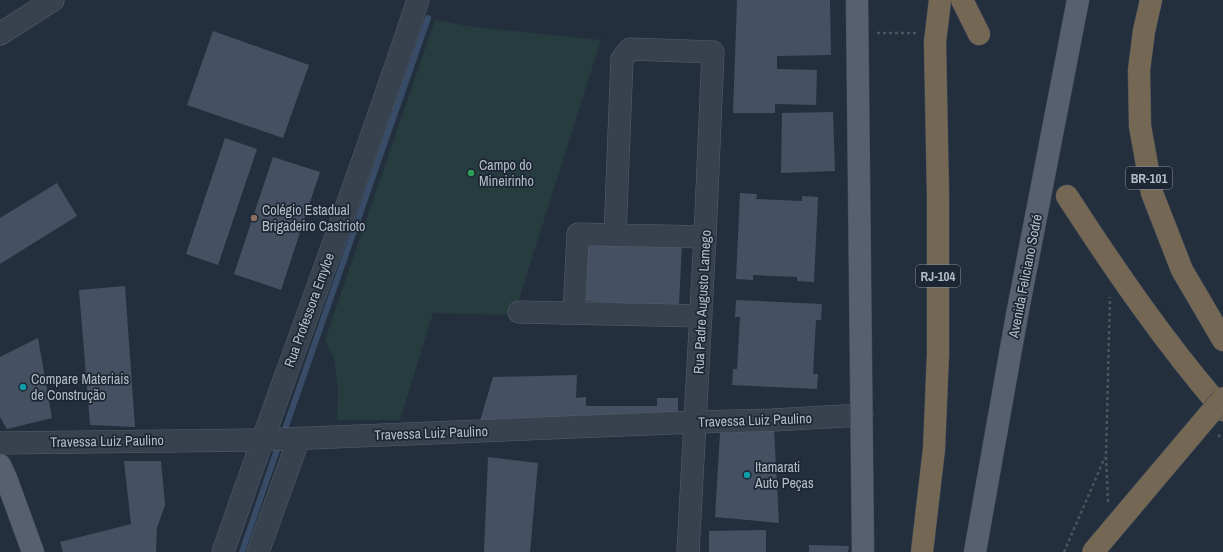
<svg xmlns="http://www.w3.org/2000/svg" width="1223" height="552" font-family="'Archivo Narrow',sans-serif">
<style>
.green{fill:#263c3f}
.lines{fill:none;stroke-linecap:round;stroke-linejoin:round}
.stream{stroke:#394c67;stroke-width:6}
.building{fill:#455162}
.minor-casing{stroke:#565f6c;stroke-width:23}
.major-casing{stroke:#414a57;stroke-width:23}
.highway-casing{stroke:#434c59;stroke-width:23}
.path{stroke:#44595c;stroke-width:2.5;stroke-dasharray:3 3;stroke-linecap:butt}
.minor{stroke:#38414e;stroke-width:22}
.major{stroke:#56606e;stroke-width:22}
.highway{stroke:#746855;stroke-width:22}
.highway-bridge-casing{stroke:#434c59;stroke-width:23;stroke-linecap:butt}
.highway-bridge{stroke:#746855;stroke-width:22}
.leisure-dot{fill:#2e9e5b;stroke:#1d2633;stroke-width:1.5}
.education-dot{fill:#8d6e63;stroke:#1d2633;stroke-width:1.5}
.culture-dot{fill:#0f9aa8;stroke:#1d2633;stroke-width:1.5}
.labels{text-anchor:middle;stroke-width:3.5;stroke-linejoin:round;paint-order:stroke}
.shield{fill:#1d2633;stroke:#878f9c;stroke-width:1}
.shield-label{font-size:13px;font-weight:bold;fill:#b4bcc9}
.poi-label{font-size:14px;fill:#b4bcc9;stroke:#1d2633;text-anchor:start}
.street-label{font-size:14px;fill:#b4bcc9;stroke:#1d2633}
</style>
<rect width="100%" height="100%" fill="#242f3e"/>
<path class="green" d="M435,20L474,27L601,40L514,315L433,313L400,420H337L338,389L334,358L325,340Z"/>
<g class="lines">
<path class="stream" d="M283,435L428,18
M242,552L279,444"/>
</g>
<path class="building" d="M737,0H830L831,55L777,56V69L817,70L816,105L775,104V113H733Z
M213,31L309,65L283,138L187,105Z
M833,112L835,171L781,173L782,113Z
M225,138L257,149L218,265L186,254Z
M273,157L320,172L281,290L234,274Z
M57,183L77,216L0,264V218Z
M740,193L757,194L756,199L802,201V196L818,197L814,282L797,281V277L753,275V280L736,279Z
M581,240L682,243L679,306L578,301Z
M125,286L135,427L90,425L79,290Z
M736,300L822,304L821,320H816L813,374H818L817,389L732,385L733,369H737L740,317H735Z
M38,338L52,418L7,429L0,417V357Z
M577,375L576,398L586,397V406H657V398H678V412L480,421L493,377Z
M774,430L779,523L715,517L720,433Z
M488,457L538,463L530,552H484Z
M124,461H161L165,505L157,528L156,552H63L60,542L131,524Z
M766,530V552H709V531Z
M809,545L849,546L848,552H809Z"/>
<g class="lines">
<g class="minor-casing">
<path id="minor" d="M0,34L53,0
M519,312L701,316
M574,313L578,234L615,235
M0,443L262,440L695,422L773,420L862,415
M223,552C287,368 357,185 418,0
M258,552L299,438
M688,552L705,237L713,52L630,49L622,59L615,235L705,237"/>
</g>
<g class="major-casing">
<path id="major" d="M857,0L863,552
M0,465L6,478L33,552
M975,552L1017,315L1078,0"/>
</g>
<g class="highway-casing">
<path id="highway" d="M962,0L979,34
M1151,0L1144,31L1139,70L1140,126L1152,193L1182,270L1223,340
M1067,196C1115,270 1165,343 1223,410"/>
</g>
<path class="path" d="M877,33H916
M1218,435L1223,439
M1108,502L1106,455L1110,297
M1064,552L1105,457"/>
<use href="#minor" class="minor"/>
<use href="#major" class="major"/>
<use href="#highway" class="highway"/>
<g class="highway-bridge-casing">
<path id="highway-bridge" d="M922,552L934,449L938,354V196L935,42L940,0
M1093,552L1223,398"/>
</g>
<use href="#highway-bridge" class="highway-bridge"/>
</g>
<circle class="leisure-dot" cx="471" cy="173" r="4"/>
<circle class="education-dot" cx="254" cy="218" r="4"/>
<g class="culture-dot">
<circle cx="23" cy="387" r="4"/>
<circle cx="747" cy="475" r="4"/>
</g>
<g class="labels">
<g class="shield">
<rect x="1126" y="167" width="46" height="22" rx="3"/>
<rect x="916" y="265" width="44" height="22" rx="3"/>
</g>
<g class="shield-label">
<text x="1149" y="183">BR-101</text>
<text x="938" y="281">RJ-104</text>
</g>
<g class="poi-label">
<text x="479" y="170">Campo do<tspan x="479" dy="16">Mineirinho</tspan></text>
<text x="262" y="215">Colégio Estadual<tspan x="262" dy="16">Brigadeiro Castrioto</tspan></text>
<text x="31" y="384">Compare Materiais<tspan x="31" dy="16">de Construção</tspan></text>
<text x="755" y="472">Itamarati<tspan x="755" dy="16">Auto Peças</tspan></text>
</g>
<g class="street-label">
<text transform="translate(1025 276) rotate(-79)" y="5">Avenida Feliciano Sodré</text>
<text transform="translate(702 302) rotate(-87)" y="5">Rua Padre Augusto Lamego</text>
<text transform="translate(309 310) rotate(-70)" y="5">Rua Professora Emylce</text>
<text transform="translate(755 420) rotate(-2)" y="5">Travessa Luiz Paulino</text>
<text transform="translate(431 433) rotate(-2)" y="5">Travessa Luiz Paulino</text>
<text transform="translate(107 441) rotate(-1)" y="5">Travessa Luiz Paulino</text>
</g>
</g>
</svg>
